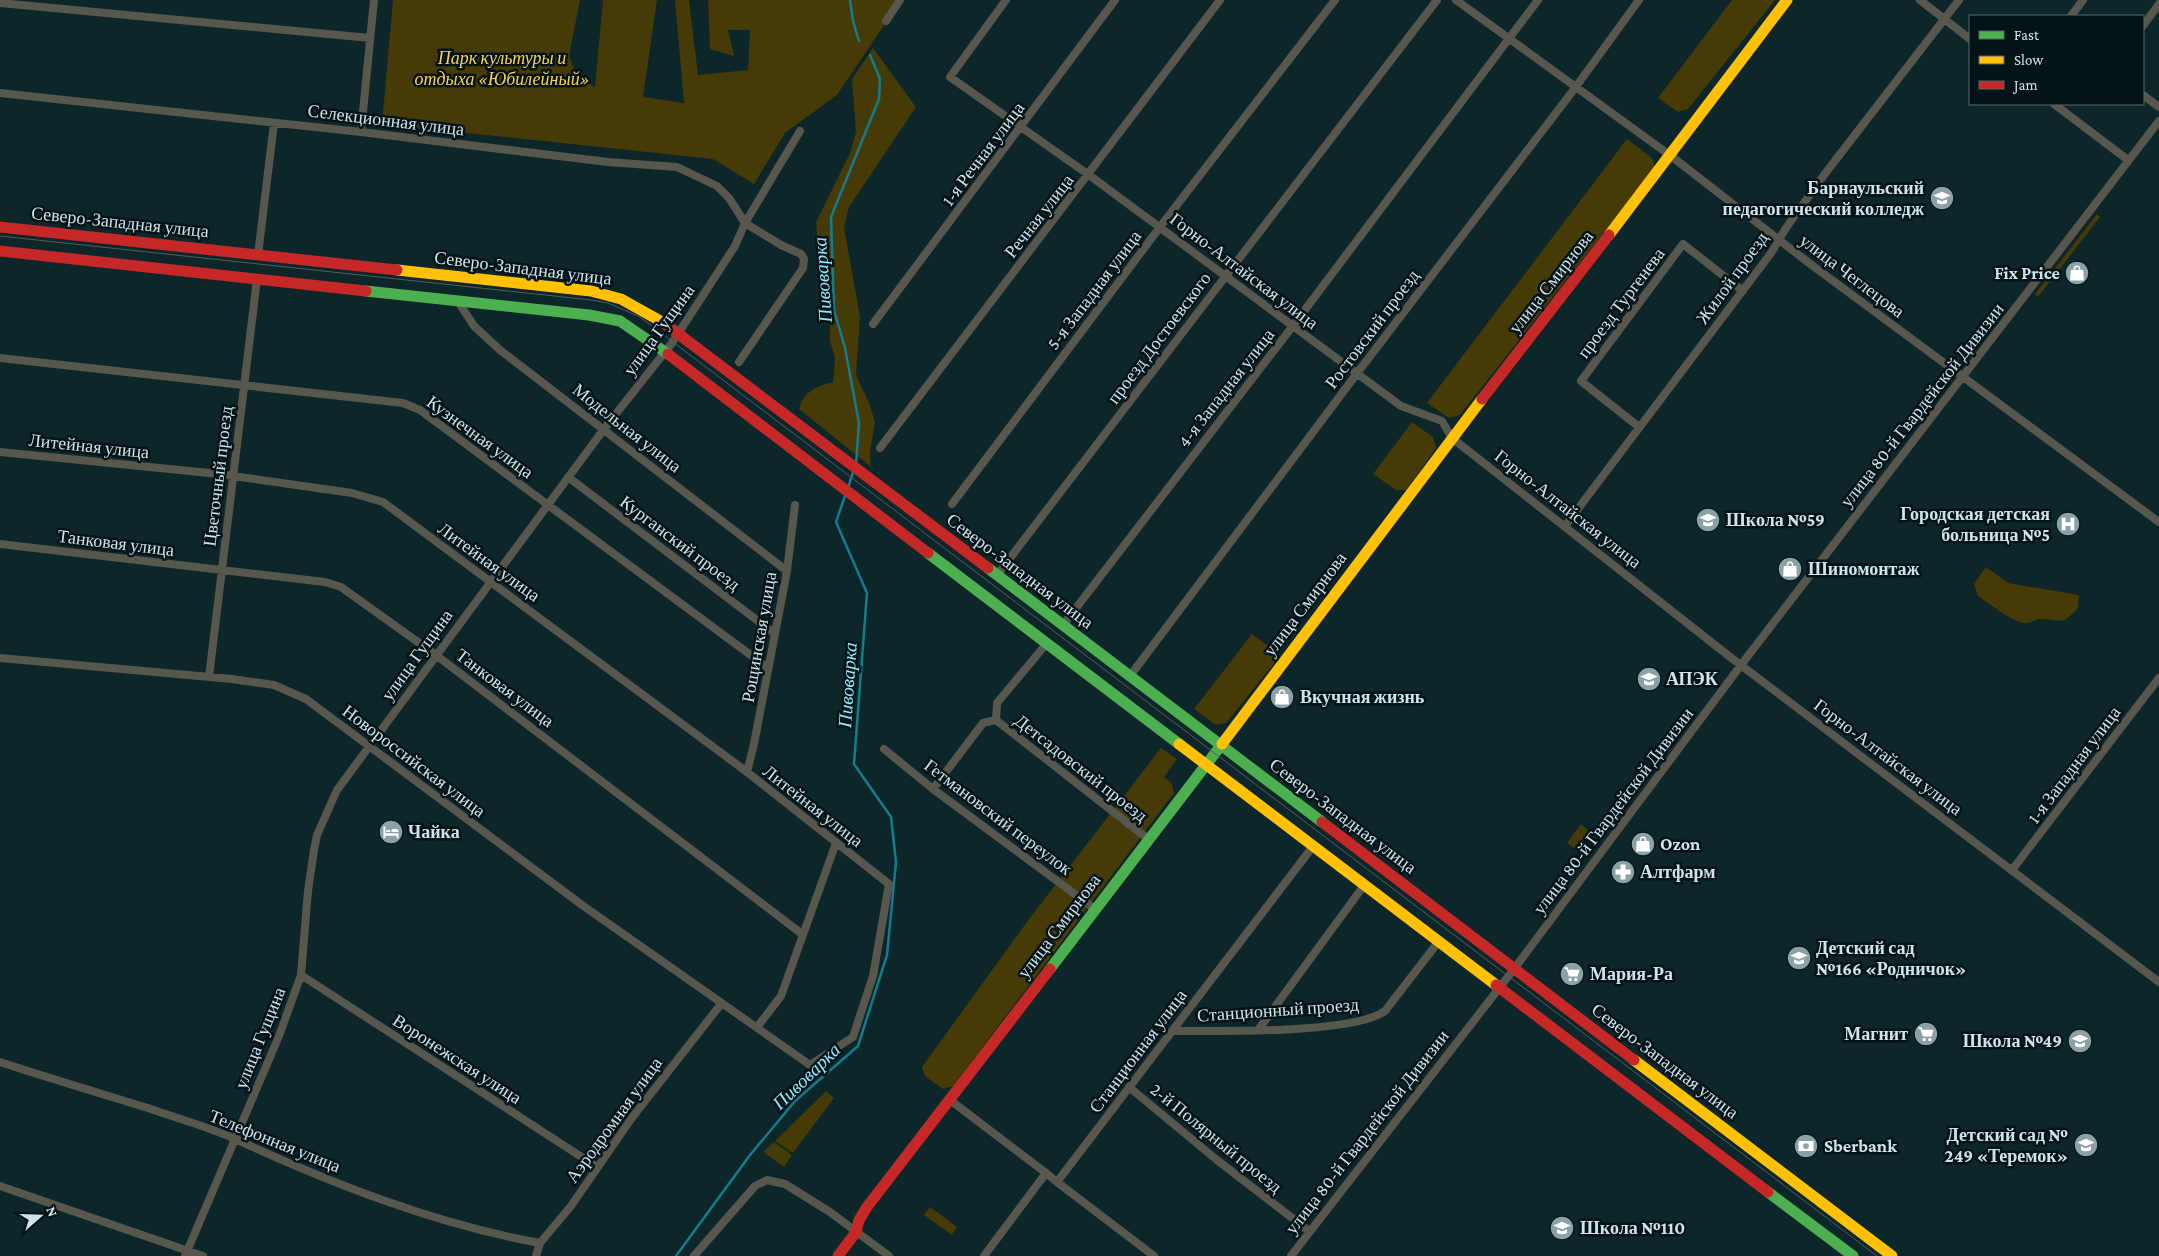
<svg xmlns="http://www.w3.org/2000/svg" width="2159" height="1256" font-family="'Crimson Pro',serif">
<style>
.green{fill:#463a06}
.lines{fill:none;stroke-linecap:round;stroke-linejoin:round}
.stream{stroke:#137d8f;stroke-width:2.5}
.street{stroke:#58574e;stroke-width:8}
.fast{stroke:#4caf50;stroke-width:11}
.slow{stroke:#ffc107;stroke-width:11}
.jam{stroke:#c62828;stroke-width:11}
.tram{stroke:#525d59;stroke-width:1}
.labels{text-anchor:middle;stroke-width:5;stroke-linejoin:round;paint-order:stroke}
.park-label{font-size:18px;font-style:italic;fill:#fcd050;stroke:#041317}
.street-label{font-size:18px;fill:#cee4e9;stroke:#041317}
.poi-label{font-size:18px;font-weight:bold;fill:#cee4e9;stroke:#041317;text-anchor:start}
.water-label{font-size:19px;font-style:italic;fill:#90e9fd;stroke:#041317}
</style>
<rect width="100%" height="100%" fill="#0d2629"/>
<path class="green" d="M393,0H580L569,56L577,77L595,87L603,0H657L643,97L684,103L675,0H689L698,75L748,70L750,30H728L734,56L710,49L708,0H901L837,95L785,133L754,184L713,159L382,124Z
M1732,0H1775L1688,109L1678,112L1658,98Z
M873,48L916,107L849,207L844,227L860,317L856,375L869,403L875,422L870,453L871,467L799,409C803,392 817,386 833,382L835,358L830,341L829,272L818,248L816,222L850,153L856,132L852,79Z
M1627,139L1652,158L1655,167L1460,415L1449,418L1427,403Z
M2097,214L2100,217L2038,297L2035,294Z
M1412,422L1433,437L1436,448L1406,490H1396L1373,474Z
M1986,567L2008,583L2079,595L2078,608C2060,627 2062,619 2040,619C2035,619 2031,624 2025,623C2013,623 1989,603 1978,596L1974,584Z
M1252,634L1272,649L1276,661L1226,723L1216,725L1194,709Z
M1161,748L1177,759L1164,777L1172,784L1174,793L953,1086L943,1089L925,1076L922,1067L1029,919Z
M1581,824L1590,832L1577,850L1567,843Z
M826,1091L834,1098L793,1153L775,1141Z
M774,1142L792,1155L784,1167L763,1152Z
M930,1207L957,1227L952,1235L924,1215Z"/>
<g class="lines">
<path class="stream" d="M850,0L853,21L859,41
M856,464L859,423L845,348L834,310L831,217L879,99L880,79L870,55
M848,488L854,469
M676,1256L750,1155L795,1101L858,1046L887,955L896,862L891,817L854,764L867,593L836,522L846,493"/>
<path class="street" d="M1006,0L950,77L1089,175L1401,406L1442,421L1452,438L1734,660L2159,982
M1456,0L1671,156L1809,263L2159,522
M1920,0L1970,39
M0,3L370,38
M2071,16L2083,0
M886,21L900,0
M2143,26L2159,4
M0,93L361,132L608,162L677,167L717,186L729,198L745,223L781,245L801,254L804,259L803,268L739,362
M2143,95L2159,107
M2054,104L2128,160
M361,132L374,0
M258,255L274,123
M457,300L474,326L500,350L787,571
M873,324L1115,0
M0,358L403,403L420,410L768,668
M1639,427L1581,381L1683,244L1743,291
M880,448L1220,0
M0,452L219,474L352,493L383,502L747,772L889,884L873,976L853,1037L810,1065L582,905L306,699L274,685L232,679L0,658
M568,477L774,633
M952,504L1160,227L1335,0
M1565,526L1771,253L1786,228L1824,175L1959,0
M0,544L325,582L341,587L436,655L802,934
M997,575L1437,0
M1063,625L1292,327L1538,0
M1130,676L1358,372L1575,88L1639,0
M209,677L257,279
M996,720L1148,839
M884,749L933,789L1095,909
M747,772L754,744L787,571L795,505
M933,789L983,723L996,720L997,703L1047,643
M2012,870L2159,678
M301,975L597,1167
M758,1026L781,996L836,843
M1258,1030L1365,884
M1172,1031C1215,1031 1354,1034 1385,1011L1439,941
M0,1062C49,1078 99,1093 148,1108C176,1118 206,1126 233,1138C331,1183 434,1224 540,1243
M1129,1087L1217,1160L1309,1231
M950,1100L1046,1173
M1057,1182L1154,1256
M0,1186L203,1256
M185,1256L279,1036L301,975L308,891L314,850L317,835L337,790L604,429L672,343L735,246L745,223L800,131
M536,1256L540,1243L571,1206L631,1119L721,1004
M694,1256L755,1186L767,1180L785,1184L830,1212L889,1256
M984,1256L1046,1173L1057,1182L1314,845
M1291,1256L1514,969L1741,665L2159,121"/>
<path class="fast" d="M366,291L589,315L620,321L668,354
M928,553L1179,744
M988,568L1322,822
M1050,969L1222,744
M1768,1192L1853,1256"/>
<path class="slow" d="M1609,235L1787,0
M397,270L591,291L621,299L664,323
M1179,744L1496,985
M1222,744L1482,399
M1634,1060L1892,1256"/>
<path class="jam" d="M0,227L397,270
M0,251L366,291
M664,323L988,568
M668,354L928,553
M1482,399L1609,235
M1322,822L1634,1060
M1496,985L1768,1192
M838,1256L856,1232L859,1220L867,1207L1050,969"/>
<path class="tram" d="M0,236L591,300L608,303L640,317L1877,1256"/>
</g>
<defs>
<g id="university-disc" transform="scale(1.25)"><circle r="9.5" fill="#8aa2a6" stroke="#041317"/><path d="M0-5L7-2L0 1L-7-2ZM-4 1L0 2.5L4 1V4Q0 6-4 4Z" fill="#fff"/></g>
<g id="shop-disc" transform="scale(1.25)"><circle r="9.5" fill="#8aa2a6" stroke="#041317"/><path d="M-5-2.5h2.3a2.7 3.5 0 0 1 5.4 0H5L5.5 6h-11ZM-1.5-2.5h3a1.5 2.3 0 0 0-3 0Z" fill="#fff"/></g>
<g id="school-disc" transform="scale(1.25)"><circle r="9.5" fill="#8aa2a6" stroke="#041317"/><path d="M0-5L7-2L0 1L-7-2ZM-4 1L0 2.5L4 1V4Q0 6-4 4Z" fill="#fff"/></g>
<g id="hospital-disc" transform="scale(1.25)"><circle r="9.5" fill="#8aa2a6" stroke="#041317"/><path d="M-5-5h3v3.5h4V-5h3V5h-3V1.5h-4V5h-3Z" fill="#fff"/></g>
<g id="hotel-disc" transform="scale(1.25)"><circle r="9.5" fill="#8aa2a6" stroke="#041317"/><path d="M-6-4.5h1.5V1H6V5H4.5V3h-9V5H-6ZM-4 0a1.8 1.8 0 1 1 3.6 0ZM.5 0V-2.5h3Q6-2.5 6 0Z" fill="#fff"/></g>
<g id="pharmacy-disc" transform="scale(1.25)"><circle r="9.5" fill="#8aa2a6" stroke="#041317"/><path d="M-2-6h4v4h4v4h-4v4h-4v-4h-4v-4h4Z" fill="#fff"/></g>
<g id="supermarket-disc" transform="scale(1.25)"><circle r="9.5" fill="#8aa2a6" stroke="#041317"/><path d="M-6-5.5h2.5l.6 2H6L4.5 2H-2.5L-4.4-4H-6ZM-1.5 3.2a1.3 1.3 0 1 0 .1 0ZM3 3.2a1.3 1.3 0 1 0 .1 0Z" fill="#fff"/></g>
<g id="bank-disc" transform="scale(1.25)"><circle r="9.5" fill="#8aa2a6" stroke="#041317"/><path d="M-6-4H6V4H-6ZM0-2.3a2.3 2.3 0 1 0 0 4.6a2.3 2.3 0 1 0 0-4.6Z" fill="#fff"/></g>
</defs>
<g fill-rule="evenodd">
<use href="#university-disc" x="1942" y="198"/>
<use href="#shop-disc" x="2077" y="273"/>
<use href="#school-disc" x="1708" y="520"/>
<use href="#hospital-disc" x="2068" y="524"/>
<use href="#shop-disc" x="1790" y="569"/>
<use href="#university-disc" x="1649" y="679"/>
<use href="#shop-disc" x="1282" y="697"/>
<use href="#hotel-disc" x="391" y="832"/>
<use href="#shop-disc" x="1643" y="844"/>
<use href="#pharmacy-disc" x="1623" y="872"/>
<use href="#school-disc" x="1799" y="958"/>
<use href="#supermarket-disc" x="1572" y="974"/>
<use href="#supermarket-disc" x="1926" y="1034"/>
<use href="#school-disc" x="2080" y="1041"/>
<use href="#school-disc" x="2086" y="1145"/>
<use href="#bank-disc" x="1806" y="1146"/>
<use href="#school-disc" x="1562" y="1228"/>
</g>
<g class="labels">
<g class="park-label">
<text x="502" y="64">Парк культуры и<tspan x="502" dy="21">отдыха «Юбилейный»</tspan></text>
</g>
<g class="street-label">
<text transform="translate(386 120) rotate(7)" y="6">Селекционная улица</text>
<text transform="translate(983 154) rotate(-53)" y="6">1-я Речная улица</text>
<text transform="translate(1039 216) rotate(-52)" y="6">Речная улица</text>
<text transform="translate(120 222) rotate(6)" y="6">Северо-Западная улица</text>
<text transform="translate(523 268) rotate(7)" y="6">Северо-Западная улица</text>
<text transform="translate(1244 271) rotate(37)" y="6">Горно-Алтайская улица</text>
<text transform="translate(1852 276) rotate(37)" y="6">улица Чеглецова</text>
<text transform="translate(1732 278) rotate(-54)" y="6">Жилой проезд</text>
<text transform="translate(1551 282) rotate(-52)" y="6">улица Смирнова</text>
<text transform="translate(1094 290) rotate(-53)" y="6">5-я Западная улица</text>
<text transform="translate(1621 303) rotate(-53)" y="6">проезд Тургенева</text>
<text transform="translate(1372 329) rotate(-53)" y="6">Ростовский проезд</text>
<text transform="translate(659 330) rotate(-54)" y="6">улица Гущина</text>
<text transform="translate(1159 338) rotate(-53)" y="6">проезд Достоевского</text>
<text transform="translate(1226 388) rotate(-52)" y="6">4-я Западная улица</text>
<text transform="translate(1922 405) rotate(-52)" y="6">улица 80-й Гвардейской Дивизии</text>
<text transform="translate(627 428) rotate(38)" y="6">Модельная улица</text>
<text transform="translate(480 437) rotate(36)" y="6">Кузнечная улица</text>
<text transform="translate(89 446) rotate(6)" y="6">Литейная улица</text>
<text transform="translate(218 476) rotate(-83)" y="6">Цветочный проезд</text>
<text transform="translate(1568 509) rotate(38)" y="6">Горно-Алтайская улица</text>
<text transform="translate(116 543) rotate(7)" y="6">Танковая улица</text>
<text transform="translate(680 543) rotate(37)" y="6">Курганский проезд</text>
<text transform="translate(489 562) rotate(36)" y="6">Литейная улица</text>
<text transform="translate(1020 571) rotate(37)" y="6">Северо-Западная улица</text>
<text transform="translate(1305 604) rotate(-53)" y="6">улица Смирнова</text>
<text transform="translate(759 637) rotate(-80)" y="6">Рощинская улица</text>
<text transform="translate(417 655) rotate(-54)" y="6">улица Гущина</text>
<text transform="translate(505 688) rotate(37)" y="6">Танковая улица</text>
<text transform="translate(1888 757) rotate(37)" y="6">Горно-Алтайская улица</text>
<text transform="translate(414 761) rotate(37)" y="6">Новороссийская улица</text>
<text transform="translate(2074 765) rotate(-53)" y="6">1-я Западная улица</text>
<text transform="translate(1081 768) rotate(38)" y="6">Детсадовский проезд</text>
<text transform="translate(813 806) rotate(38)" y="6">Литейная улица</text>
<text transform="translate(1613 811) rotate(-53)" y="6">улица 80-й Гвардейской Дивизии</text>
<text transform="translate(1343 816) rotate(37)" y="6">Северо-Западная улица</text>
<text transform="translate(998 817) rotate(37)" y="6">Гетмановский переулок</text>
<text transform="translate(1059 926) rotate(-53)" y="6">улица Смирнова</text>
<text transform="translate(1278 1010) rotate(-4)" y="6">Станционный проезд</text>
<text transform="translate(260 1038) rotate(-68)" y="6">улица Гущина</text>
<text transform="translate(1138 1051) rotate(-53)" y="6">Станционная улица</text>
<text transform="translate(457 1059) rotate(33)" y="6">Воронежская улица</text>
<text transform="translate(1665 1061) rotate(37)" y="6">Северо-Западная улица</text>
<text transform="translate(614 1120) rotate(-54)" y="6">Аэродромная улица</text>
<text transform="translate(1367 1132) rotate(-52)" y="6">улица 80-й Гвардейской Дивизии</text>
<text transform="translate(1216 1138) rotate(39)" y="6">2-й Полярный проезд</text>
<text transform="translate(275 1141) rotate(22)" y="6">Телефонная улица</text>
</g>
<g class="poi-label">
<text x="1924" y="194" text-anchor="end">Барнаульский<tspan x="1924" dy="21">педагогический колледж</tspan></text>
<text x="2060" y="279" text-anchor="end">Fix Price</text>
<text x="2050" y="520" text-anchor="end">Городская детская<tspan x="2050" dy="21">больница №5</tspan></text>
<text x="1726" y="526">Школа №59</text>
<text x="1808" y="575">Шиномонтаж</text>
<text x="1666" y="685">АПЭК</text>
<text x="1300" y="703">Вкучная жизнь</text>
<text x="408" y="838">Чайка</text>
<text x="1660" y="850">Ozon</text>
<text x="1640" y="878">Алтфарм</text>
<text x="1816" y="954">Детский сад<tspan x="1816" dy="21">№166 «Родничок»</tspan></text>
<text x="1590" y="980">Мария-Ра</text>
<text x="1908" y="1040" text-anchor="end">Магнит</text>
<text x="2062" y="1047" text-anchor="end">Школа №49</text>
<text x="2068" y="1141" text-anchor="end">Детский сад №<tspan x="2068" dy="21">249 «Теремок»</tspan></text>
<text x="1824" y="1152">Sberbank</text>
<text x="1580" y="1234">Школа №110</text>
</g>
<g class="water-label">
<text transform="translate(822 280) rotate(-94)" y="7">Пивоварка</text>
<text transform="translate(847 685) rotate(-86)" y="7">Пивоварка</text>
<text transform="translate(806 1076) rotate(-44)" y="7">Пивоварка</text>
</g>
</g>
<rect x="1969" y="15" width="175" height="90" fill="#041317" stroke="#55676b"/>
<rect x="1979" y="31" width="25" height="8" fill="#4caf50" stroke="#55676b"/>
<text x="2014" y="40" font-size="15" fill="#cee4e9">Fast</text>
<rect x="1979" y="56" width="25" height="8" fill="#ffc107" stroke="#55676b"/>
<text x="2014" y="65" font-size="15" fill="#cee4e9">Slow</text>
<rect x="1979" y="81" width="25" height="8" fill="#c62828" stroke="#55676b"/>
<text x="2014" y="90" font-size="15" fill="#cee4e9">Jam</text>
<g transform="translate(40 1216) rotate(70)" stroke="#041317" stroke-width="4" paint-order="stroke">
<path d="M0-4L9 19L0 12L-9 19Z" fill="#cee4e9"/>
<text y="-8" font-size="14" font-weight="bold" text-anchor="middle" fill="#cee4e9">N</text>
</g>
</svg>
